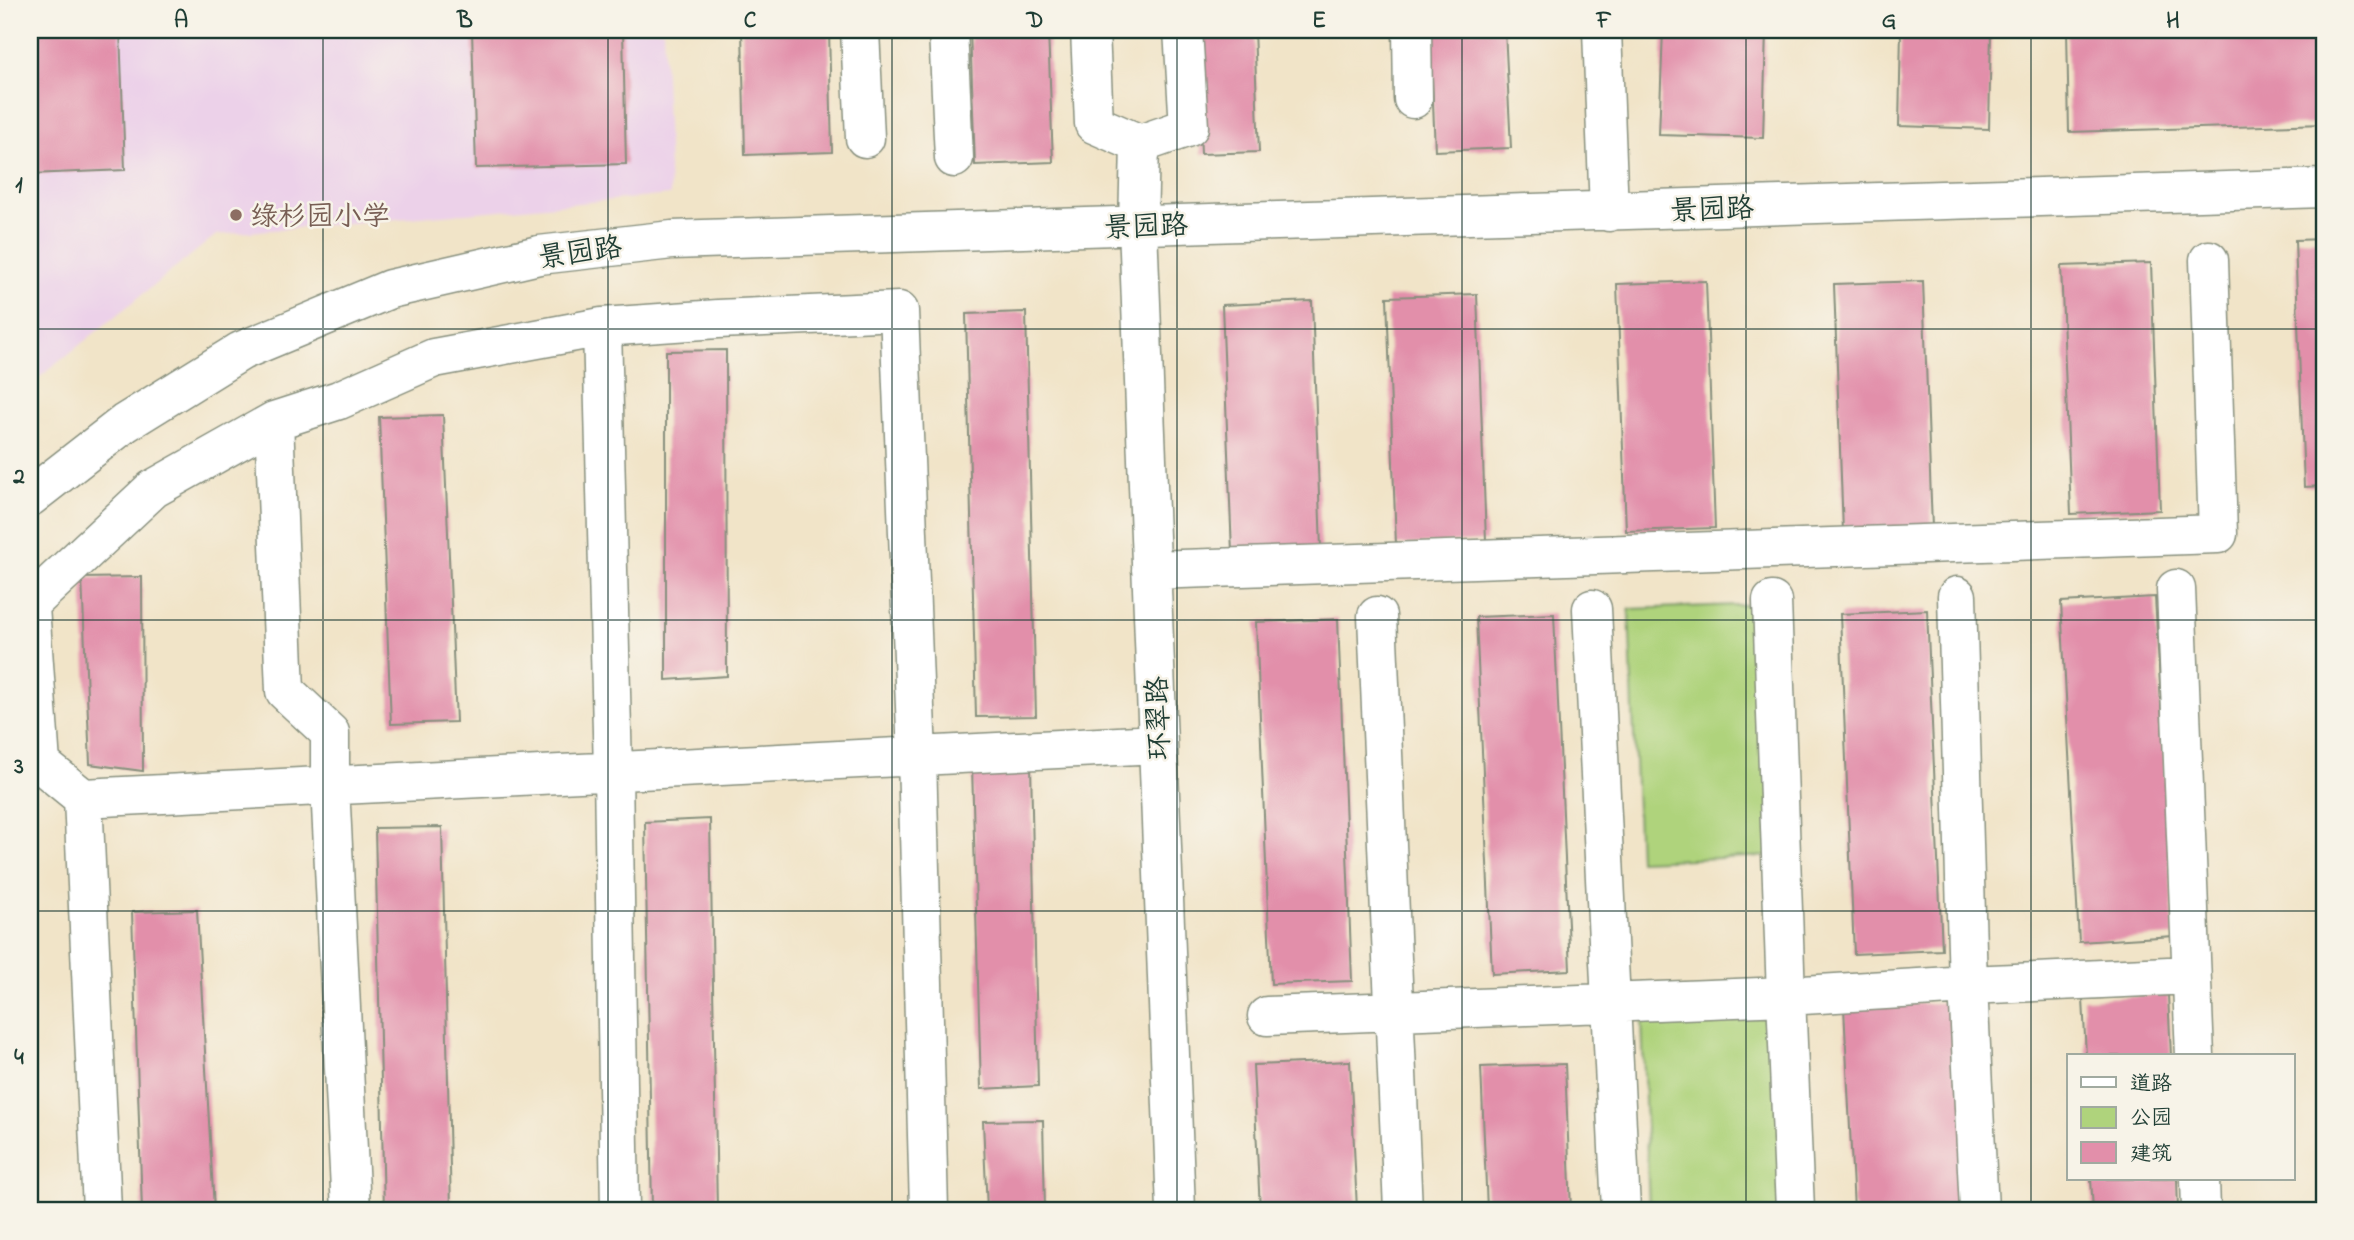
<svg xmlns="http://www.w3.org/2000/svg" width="2354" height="1240" font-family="'Indie Flower','LXGW WenKai TC',sans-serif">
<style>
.built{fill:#ecd1e9}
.green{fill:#afd37c;stroke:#678858;stroke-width:2}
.building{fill:#e28faa}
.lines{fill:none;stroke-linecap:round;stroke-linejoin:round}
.minor-casing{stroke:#88907e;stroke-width:41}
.minor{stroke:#fff;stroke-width:38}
.grid{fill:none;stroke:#1f3d34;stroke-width:2;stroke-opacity:0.55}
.education-dot{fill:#8d6e63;stroke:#f7f3e8;stroke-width:2.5}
.labels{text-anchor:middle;stroke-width:5;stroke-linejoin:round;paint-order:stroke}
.street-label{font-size:28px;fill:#1f3d34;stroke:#f7f3e8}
.education-label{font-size:28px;fill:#785e54;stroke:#f7f3e8;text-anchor:start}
.neatline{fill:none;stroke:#1f3d34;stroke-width:2.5}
.grid-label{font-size:23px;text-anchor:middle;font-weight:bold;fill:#1f3d34}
</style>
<rect width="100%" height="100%" fill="#f7f3e8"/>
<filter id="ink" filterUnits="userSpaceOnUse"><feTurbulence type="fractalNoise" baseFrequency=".0143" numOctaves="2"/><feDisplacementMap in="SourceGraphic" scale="14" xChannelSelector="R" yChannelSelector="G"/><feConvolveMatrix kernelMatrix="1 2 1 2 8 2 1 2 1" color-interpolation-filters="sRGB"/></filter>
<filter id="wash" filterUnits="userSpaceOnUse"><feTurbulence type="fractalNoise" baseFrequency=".00686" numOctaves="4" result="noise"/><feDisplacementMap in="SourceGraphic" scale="28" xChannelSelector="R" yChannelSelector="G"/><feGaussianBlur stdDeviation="1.57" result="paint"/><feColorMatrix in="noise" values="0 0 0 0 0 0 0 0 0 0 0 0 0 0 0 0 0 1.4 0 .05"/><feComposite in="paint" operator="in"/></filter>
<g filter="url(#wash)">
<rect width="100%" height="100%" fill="#f1e4c8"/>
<path class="built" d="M30,30H663L670,195L216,235L30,385Z"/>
<path class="green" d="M1766,604L1775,856L1639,861L1629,609Z
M1780,1015L1787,1210H1649L1642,1020Z"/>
<g id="blocks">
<path class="building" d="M30,30H120L125,170L30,174Z
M472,30H623L626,164L476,168Z
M742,30H829L832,152L745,155Z
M970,30H1048L1053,162L975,165Z
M1196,30H1254L1259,152L1201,154Z
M1430,30H1505L1511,148L1435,151Z
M1663,30H1766L1763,138L1659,135Z
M1901,30H1991L1989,129L1899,126Z
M2067,30H2180V35L2324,30V124L2069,132Z
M2324,239V486L2304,487L2295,240Z
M2151,263L2160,510L2071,514L2061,266Z
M1706,281L1715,528L1626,531L1617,284Z
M1923,281L1932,528L1843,532L1834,284Z
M1477,294L1486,541L1396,545L1387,297Z
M1312,301L1321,549L1232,552L1222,305Z
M1026,312L1036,716L976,717L966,314Z
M726,350L727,676L666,680V351Z
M443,415L456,722L391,724L379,417Z
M142,577L143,771L90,764L82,578Z
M2155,597L2174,936L2079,942L2061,602Z
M1927,610L1942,950L1854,954L1840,614Z
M1554,614L1570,970L1492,974L1476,617Z
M1338,619L1352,981L1271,984L1256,622Z
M1031,764L1038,1086L981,1089L972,766Z
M710,819L717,1210H652L645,822Z
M442,827L451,1210H384L375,828Z
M197,910L214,1210H142L132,912Z
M2168,995L2171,1056H2086L2083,999Z
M1958,1002L1969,1210H1854L1844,1007Z
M1350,1061L1357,1210H1260L1253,1065Z
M1565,1064L1571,1210H1487L1481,1067Z
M2320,1074H2324V1136H2322Z
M1043,1120L1045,1210H987L983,1121Z
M2091,1179H2177L2178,1210H2093Z"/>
</g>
</g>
<g filter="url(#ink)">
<use href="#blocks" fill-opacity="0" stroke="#88907e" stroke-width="2"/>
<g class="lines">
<g class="minor-casing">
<path id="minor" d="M860,30L865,138
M948,30L954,158
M1090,30L1094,124L1140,144
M1412,30L1413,99
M1602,30L1609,212
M602,327L613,772L620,1210
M274,421L285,691L330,733V786L351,1210
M30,497L125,423L241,351L390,289L539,255L672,240L2324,188
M1151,570L2218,534L2209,260
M2176,589L2195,1056
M1772,601L1786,996L1968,985L1957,596
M30,604L153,489L274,421L339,400L434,358L602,327L718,319L899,311L917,756L929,1210
M30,607L41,764L83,798
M1592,609L1621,1210
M1377,616L1403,1210
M1267,1016L1786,996L1795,1210
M2200,1179L2201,1210
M102,1210L83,798L1158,744
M1176,1210L1138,226L1140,144L1189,127L1183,30
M1979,1210L1968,985L2191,975"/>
</g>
<use href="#minor" class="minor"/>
</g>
</g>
<path class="grid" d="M323,30V1210M608,30V1210M892,30V1210M1177,30V1210M1462,30V1210M1746,30V1210M2031,30V1210M30,329H2324M30,620H2324M30,911H2324"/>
<circle class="education-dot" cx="236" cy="215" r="7"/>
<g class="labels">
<g class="street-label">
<text transform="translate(1712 208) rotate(-2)" y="10">景园路</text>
<text transform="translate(1146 225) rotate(-2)" y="10">景园路</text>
<text transform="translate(580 251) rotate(-8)" y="10">景园路</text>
<text transform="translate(1157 718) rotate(-92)" y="10">环翠路</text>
</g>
<g class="education-label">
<text x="250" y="225">绿杉园小学</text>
</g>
</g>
<rect width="2354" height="1240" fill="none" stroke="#f7f3e8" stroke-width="77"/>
<rect x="2067" y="1054" width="228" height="126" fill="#f7f3e8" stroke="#a1aaa0" stroke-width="2"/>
<rect x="2081" y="1077" width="35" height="10" fill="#ffffff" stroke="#a1aaa0" stroke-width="2"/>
<text x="2130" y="1090" font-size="21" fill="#1f3d34">道路</text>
<rect x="2081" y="1107" width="35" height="21" fill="#afd37c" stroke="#a1aaa0" stroke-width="2"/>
<text x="2130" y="1124" font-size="21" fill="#1f3d34">公园</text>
<rect x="2081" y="1142" width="35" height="21" fill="#e28faa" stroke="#a1aaa0" stroke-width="2"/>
<text x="2130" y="1160" font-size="21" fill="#1f3d34">建筑</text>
<rect x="38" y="38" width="2278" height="1164" class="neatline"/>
<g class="grid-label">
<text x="181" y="27">A</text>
<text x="465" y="27">B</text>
<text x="750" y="27">C</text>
<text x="1035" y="27">D</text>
<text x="1319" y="27">E</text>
<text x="1604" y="27">F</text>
<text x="1889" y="27">G</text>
<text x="2173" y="27">H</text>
<text x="19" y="192">1</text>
<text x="19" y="483">2</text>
<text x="19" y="773">3</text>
<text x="19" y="1064">4</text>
</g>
</svg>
